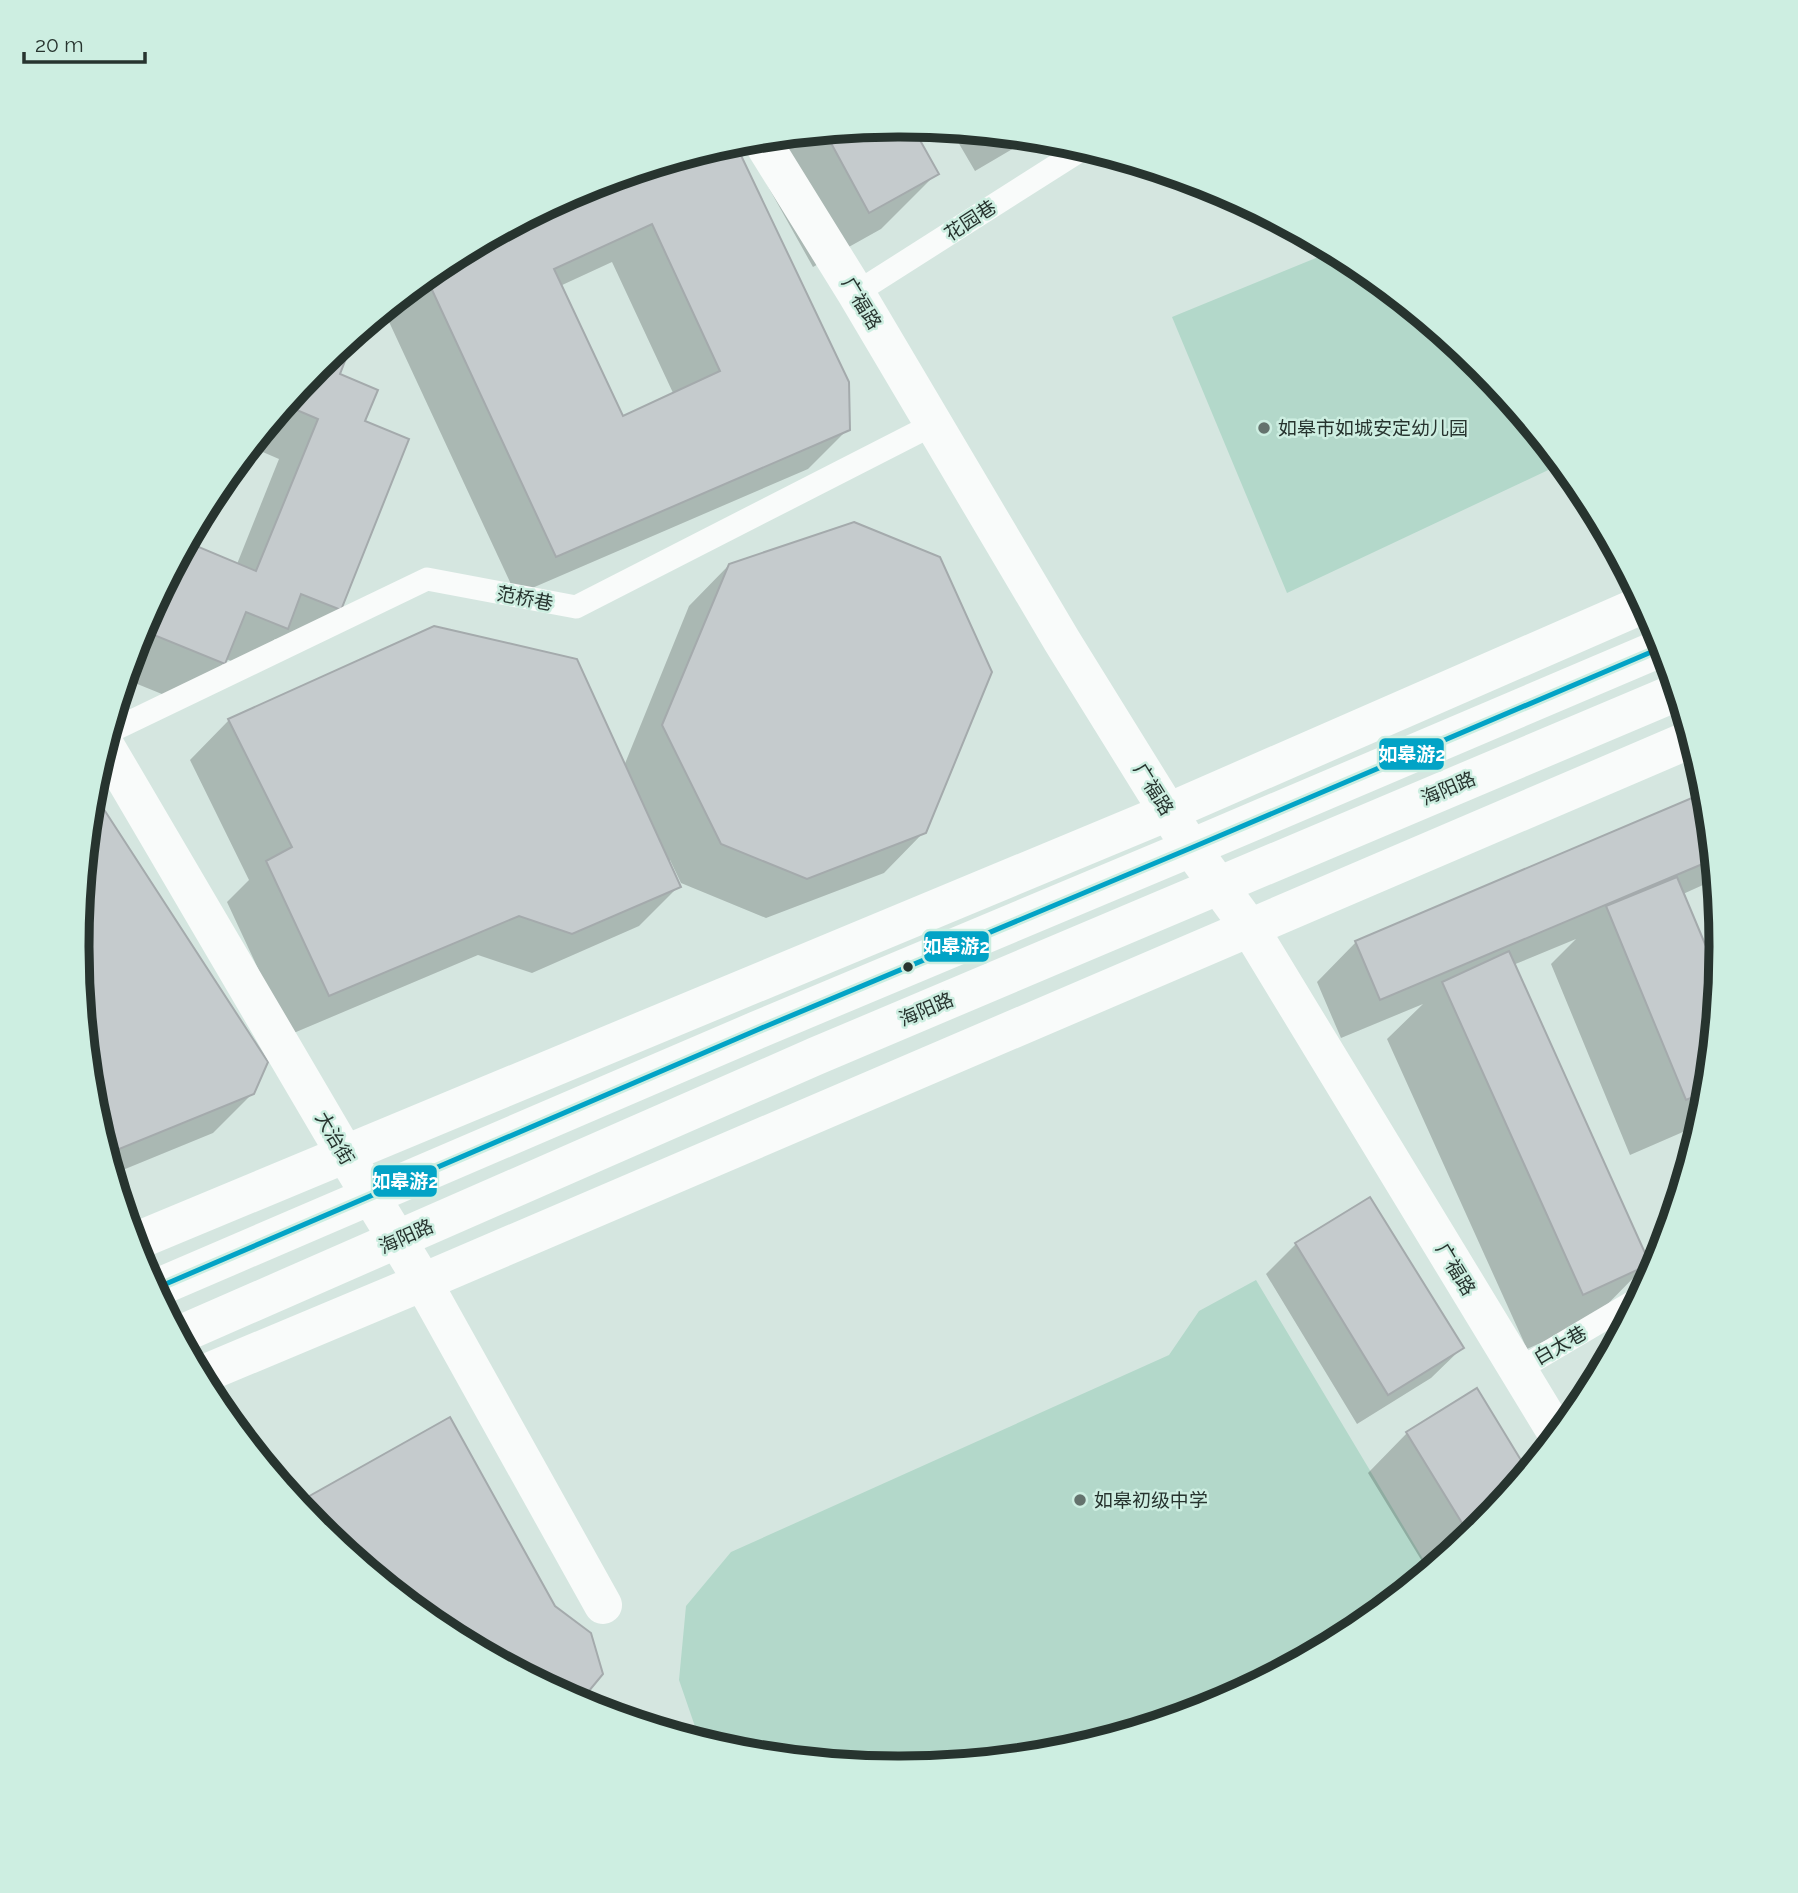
<svg xmlns="http://www.w3.org/2000/svg" width="1798" height="1893" font-family="Raleway,'Noto Sans SC',sans-serif">
<style>
.green{fill:#b3d8ca}
.shadow{fill:#0003;fill-rule:evenodd}
.building{fill:#c5cbcd;stroke:#a4aaac;stroke-width:2;fill-rule:evenodd}
.lines{fill:none;stroke-linecap:round;stroke-linejoin:round}
.lane{stroke:#f9fbfa;stroke-width:23}
.street{stroke:#f9fbfa;stroke-width:38}
.secondary{stroke:#f9fbfa;stroke-width:38}
.primary{stroke:#f9fbfa;stroke-width:38}
.bus-1-casing{stroke:#cdeee1;stroke-width:10}
.bus-1{stroke:#02a3c6;stroke-width:5}
.poi-dot{fill:#64726d;stroke:#cdeee1;stroke-width:2.5}
.bus-dot{fill:#27342f;stroke:#cdeee1;stroke-width:2.5}
.labels{text-anchor:middle;stroke-width:5;stroke-linejoin:round;paint-order:stroke}
.street-label{font-size:19px;fill:#27342f;stroke:#cdeee1}
.poi-label{font-size:19px;fill:#27342f;stroke:#cdeee1;text-anchor:start}
.rim{fill:none;stroke:#27342f;stroke-width:9}
.line-badge{stroke:#cdeee1;stroke-width:2.5}
.badge-label{font-size:19px;text-anchor:middle;font-weight:bold;fill:#fff}
</style>
<rect width="100%" height="100%" fill="#d5e6e0"/>
<path class="green" d="M1333,251L1356,263L1481,366L1561,464L1287,593L1172,317Z
M1256,1280L1429,1569L1355,1630L1299,1660L1059,1753L899,1768L738,1753L700,1741L679,1680L686,1606L731,1552L1169,1355L1199,1311Z"/>
<path class="shadow" d="M899,125L910,126L937,173L881,229L813,267L751,156L770,137Z
M951,130L1031,138L975,171Z
M726,144L848,429L808,469L516,595L384,311L443,263L585,187ZM612,262L674,395L622,419L560,286Z
M353,337L338,375L363,422L339,609L299,648L275,639L246,667L226,659L224,663L184,703L125,679L140,632L187,544L237,564L279,459L251,447L318,365Z
M729,565L924,832L884,873L766,918L681,883L670,860L667,861L679,886L639,926L532,973L478,955L289,1035L227,902L249,880L190,760L229,720L624,766L689,606Z
M92,794L253,1093L213,1133L113,1174L93,1106L77,946Z
M1706,794L1714,880L1683,894L1718,979L1705,1107L1699,1125L1630,1155L1551,964L1576,939L1513,965L1647,1264L1592,1320L1527,1349L1387,1039L1423,1004L1341,1038L1317,982L1356,942Z
M1296,1244L1462,1348L1431,1378L1357,1424L1266,1274Z
M1476,1391L1526,1472L1480,1528L1428,1571L1368,1473L1407,1433Z
M1585,1399L1582,1404L1553,1439L1550,1433Z"/>
<path class="building" d="M899,125L912,126L939,174L869,213L825,132Z
M729,143L737,147L849,382L850,430L556,557L426,277L443,263L585,187ZM652,224L720,371L623,416L554,269Z
M355,335L340,374L378,390L365,421L409,439L341,610L301,594L288,629L246,612L225,664L149,633L166,592L162,591L194,529L189,543L256,571L318,419L285,405L318,365Z
M854,522L940,557L992,672L926,833L807,879L721,844L662,725L729,564Z
M434,626L577,659L681,887L572,934L519,916L329,996L266,861L292,847L228,719Z
M92,791L268,1062L254,1094L107,1154L93,1106L77,946Z
M1706,792L1712,860L1380,1000L1355,941Z
M1677,877L1718,975L1707,1091L1686,1100L1606,906Z
M1509,951L1650,1264L1583,1295L1442,982Z
M1370,1197L1464,1348L1388,1395L1295,1243Z
M1477,1388L1527,1470L1480,1528L1470,1536L1406,1432Z
M450,1417L555,1606L591,1633L603,1674L579,1703L442,1630L317,1527L297,1503Z"/>
<g class="lines">
<path class="lane" d="M856,293L1084,148
M109,732L427,579L576,607L934,424
M1518,1370L1638,1299"/>
<path class="street" d="M105,745L345,1154L423,1282L603,1605
M134,1242L1168,812L1644,604
M201,1375L423,1282L1691,739"/>
<path class="secondary" d="M760,138L856,293L1062,641L1168,812L1191,848L1249,927L1557,1434"/>
<path class="primary" d="M154,1289L757,1030L1191,848L1663,647
M179,1335L816,1056L1677,692"/>
<g class="bus-1-casing">
<path id="bus-1" d="M154,1289L757,1030L1191,848L1663,647"/>
</g>
<use href="#bus-1" class="bus-1"/>
</g>
<g class="poi-dot">
<circle cx="1264" cy="428" r="7"/>
<circle cx="1080" cy="1500" r="7"/>
</g>
<circle class="bus-dot" cx="908" cy="967" r="6"/>
<g class="labels">
<g class="street-label">
<text transform="translate(970 220) rotate(-33)" y="7">花园巷</text>
<text transform="translate(862 303) rotate(59)" y="7">广福路</text>
<text transform="translate(525 598) rotate(11)" y="7">范桥巷</text>
<text transform="translate(1448 788) rotate(-23)" y="7">海阳路</text>
<text transform="translate(1154 789) rotate(58)" y="7">广福路</text>
<text transform="translate(926 1009) rotate(-23)" y="7">海阳路</text>
<text transform="translate(335 1138) rotate(60)" y="7">大治街</text>
<text transform="translate(406 1236) rotate(-24)" y="7">海阳路</text>
<text transform="translate(1456 1269) rotate(59)" y="7">广福路</text>
<text transform="translate(1560 1345) rotate(-30)" y="7">白太巷</text>
</g>
<g class="poi-label">
<text x="1278" y="435">如皋市如城安定幼儿园</text>
<text x="1094" y="1507">如皋初级中学</text>
</g>
</g>
<path d="M0 0H1798V1893H0ZM898 137H900A809 809 0 0 1 1709 946V947A809 809 0 0 1 900 1756H898A809 809 0 0 1 89 947V946A809 809 0 0 1 898 137Z" fill="#cdeee1" fill-rule="evenodd"/>
<path class="rim" d="M898 137H900A809 809 0 0 1 1709 946V947A809 809 0 0 1 900 1756H898A809 809 0 0 1 89 947V946A809 809 0 0 1 898 137Z"/>
<g class="line-badge">
<rect x="1378" y="737" width="67" height="34" rx="7" fill="#02a3c6"/>
<rect x="923" y="930" width="67" height="33" rx="7" fill="#02a3c6"/>
<rect x="372" y="1164" width="66" height="34" rx="7" fill="#02a3c6"/>
</g>
<g class="badge-label">
<text x="1412" y="761">如皋游2</text>
<text x="956" y="953">如皋游2</text>
<text x="405" y="1188">如皋游2</text>
</g>
<path d="M24 52v10h121v-10" fill="none" stroke="#27342f" stroke-width="3.5"/>
<text x="35" y="52" font-size="21" fill="#27342f" stroke="#cdeee1" stroke-width="5" paint-order="stroke">20 m</text>
</svg>
